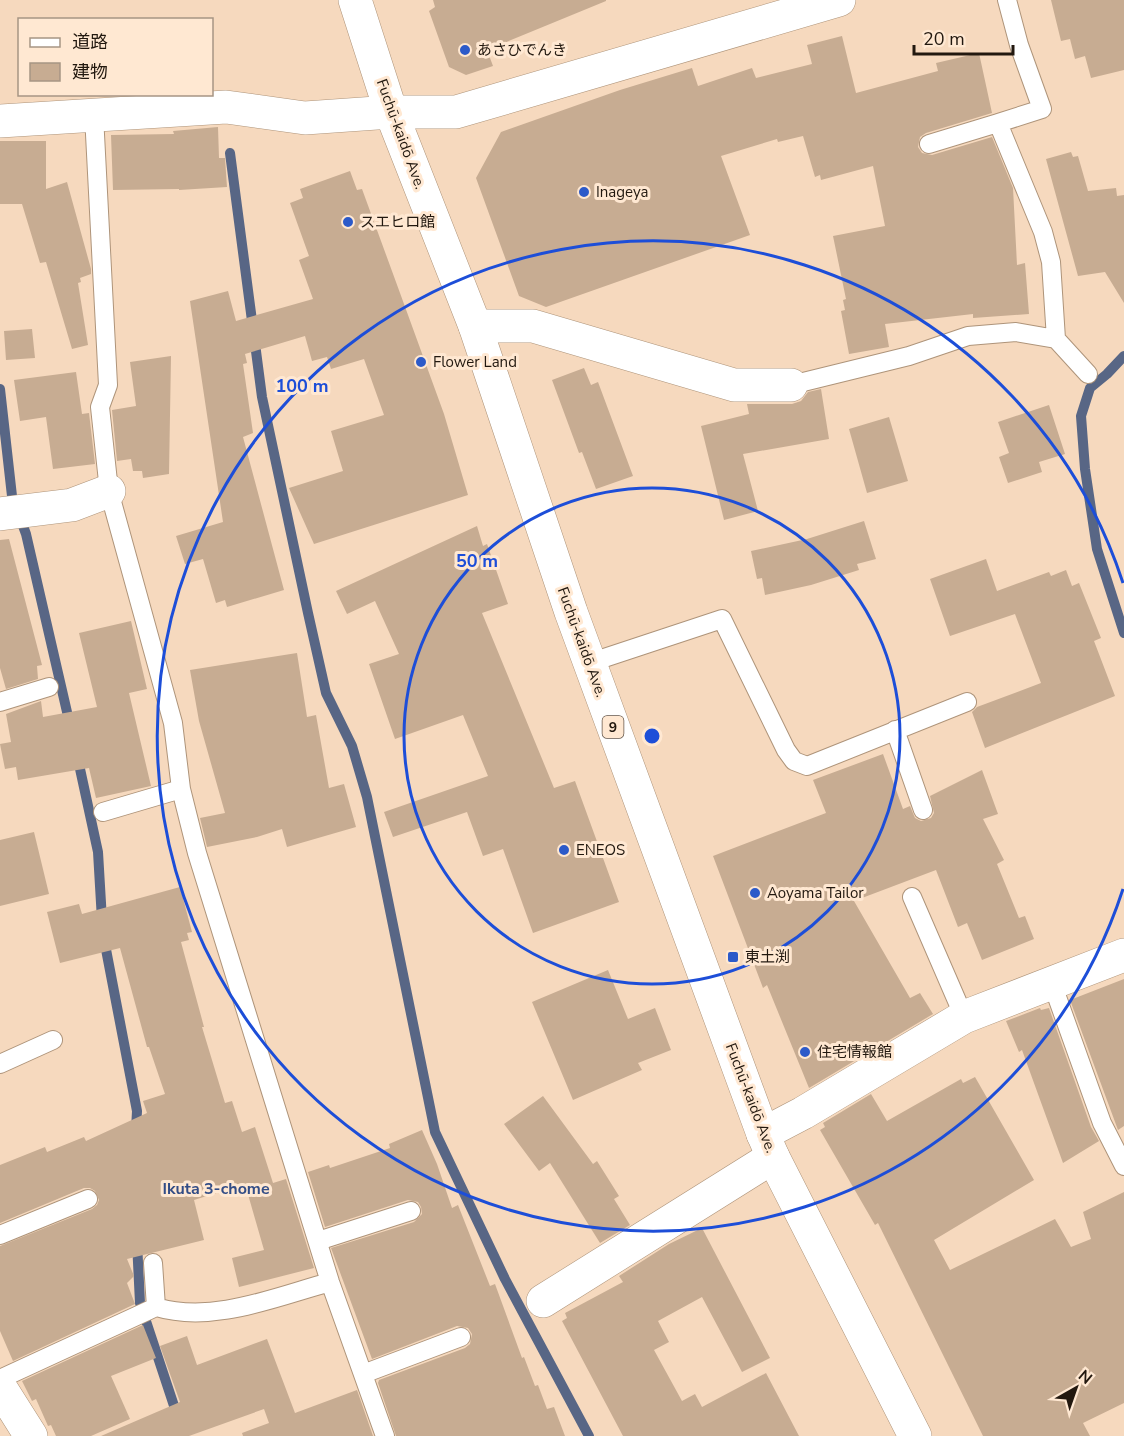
<svg xmlns="http://www.w3.org/2000/svg" width="1124" height="1436" font-family="'Nunito Sans','Noto Sans JP',sans-serif">
<style>
.lines{fill:none;stroke-linecap:round;stroke-linejoin:round}
.stream{stroke:#586685;stroke-width:10}
.building{fill:#c7ac92}
.lane-casing{stroke:#ae947a;stroke-width:20}
.street-casing{stroke:#ae947a;stroke-width:34}
.secondary-casing{stroke:#ae947a;stroke-width:34}
.primary-casing{stroke:#ae947a;stroke-width:34}
.lane{stroke:#fff;stroke-width:18}
.street{stroke:#fff;stroke-width:33}
.secondary{stroke:#fff;stroke-width:33}
.primary{stroke:#fff;stroke-width:33}
.ring{fill:none;stroke:#1d4ed8;stroke-width:3}
.poi-dot{fill:#2c5ac9;stroke:#ffe8d2;stroke-width:2}
.labels{text-anchor:middle;stroke-width:6;stroke-linejoin:round;paint-order:stroke}
.shield{fill:#ffe8d2;stroke:#64564a;stroke-width:1.5}
.shield-label{font-size:14px;font-weight:bold;fill:#22180f}
.poi-label{font-size:15px;fill:#22180f;stroke:#ffe8d2;text-anchor:start}
.street-label{font-size:15px;fill:#22180f;stroke:#ffe8d2}
.neighbourhood-label{font-size:16px;font-weight:bold;fill:#334d86;stroke:#ffe8d2}
.centre{fill:#1d4ed8;stroke:#ffe8d2;stroke-width:3}
.ring-label{font-size:18px;text-anchor:middle;font-weight:bold;fill:#1d4ed8;stroke:#ffe8d2;stroke-width:6;stroke-linejoin:round;paint-order:stroke}
</style>
<rect width="100%" height="100%" fill="#f6d9be"/>
<g class="lines">
<path class="stream" d="M230,153L262,397L308,613L326,693L352,746L367,797L435,1132L505,1279L589,1436
M1124,356L1107,374L1090,388L1081,416L1085,469L1097,549L1124,633
M0,389L12,496L26,534L70,725
M77,755L98,852L102,920
M104,939L137,1111L136,1130
M137,1242L140,1303L184,1436"/>
</g>
<path class="building" d="M433,0H606V1L487,50L493,66L466,75L449,67L429,11L435,7Z
M1051,0H1124V70L1091,78L1085,56L1075,59L1070,39L1061,41Z
M842,36L856,93L938,71L936,63L979,53L992,113L926,133L920,137L918,147L922,153L932,155L992,137L1013,188L1017,265L1025,263L1029,314L973,318V314L885,324L889,347L849,354L841,311L845,310L843,300L846,299L833,236L885,226L873,166L821,180L820,175L815,177L803,136L778,142L777,139L721,156L750,235L546,307L519,296L476,178L501,132L620,90L692,68L698,86L752,68L756,78L812,64L807,45Z
M218,127L219,158H225L227,187L179,190V189L113,190L111,135L174,134L173,131Z
M0,141H46V189L67,182L91,269V274L80,278L81,282L78,283L88,345L72,349L46,262L40,263L22,204H0Z
M1071,152L1073,157L1078,156L1088,191L1116,188L1117,196L1124,195V303L1105,272L1078,276L1046,159Z
M350,171L357,190L362,189L400,293L444,414L468,495L314,544L289,488L343,471L331,431L384,415L364,359L331,369L327,357L312,361L305,336L245,354L247,363L243,364L253,433L243,437L284,590L227,607L225,600L216,603L203,559L185,564L176,536L223,522L190,301L228,291L236,321L313,299L299,260L309,256L290,203L303,198L300,189Z
M32,329L35,358L6,360L4,331Z
M171,356L169,474L143,478L142,471H133L131,459L117,461L112,410L136,406L130,362Z
M584,368L591,385L598,382L633,476L596,489L582,452L579,453L552,380Z
M76,372L82,414L89,413L95,464L53,469L46,417L20,421L14,380Z
M821,389L829,439L743,454L758,511L724,520L701,426L749,414L747,404H792L801,401L808,392Z
M1049,405L1065,454L1039,462L1042,472L1008,483L999,457L1009,453L998,422Z
M889,417L908,481L867,493L849,429Z
M864,521L876,559L857,564L859,570L811,585L765,595L762,578L757,579L751,551L807,539Z
M477,526L483,546L487,544L508,604L482,613L554,788L575,781L619,902L533,933L503,849L483,856L467,812L393,837L384,812L488,776L463,715L395,739L369,664L399,654L375,601L347,614L336,591Z
M9,539L42,665L37,666L38,679L6,689L0,668V540Z
M986,559L997,591L1049,572L1051,576L1066,570L1072,586L1079,583L1101,638L1094,641L1115,696L985,748L972,712L977,707L1041,683L1015,614L950,636L930,579Z
M131,621L147,689L129,693L151,786L96,798L89,768L18,780L16,767L5,769L0,744L11,742L6,714L41,701L43,717L97,707L79,633Z
M297,653L307,717L316,715L329,788L344,784L356,827L287,847L282,829L257,837L207,847L200,818L225,813L199,721L190,670Z
M883,754L903,809L910,806L915,818L921,821L931,818L934,813L930,796L982,770L998,814L983,819L1004,860L997,864L1019,918L1025,916L1034,939L982,960L967,923L958,927L936,870L854,901L910,998L920,993L933,1014L809,1088L767,985L763,988L713,856L826,813L813,780Z
M34,832L49,894L0,906V840Z
M180,887L192,932L187,933L189,940L181,942L204,1027H202L225,1103L232,1101L242,1132L255,1127L273,1183L286,1179L314,1268L239,1287L232,1258L264,1250L245,1184L194,1200L204,1240L127,1259L134,1276L127,1283L135,1304L13,1361L0,1331V1246L92,1209L97,1205L99,1200L95,1191L90,1188H84L0,1223V1165L45,1147L47,1152L84,1137L86,1141L147,1113L143,1101L165,1094L149,1047H147L120,948L60,963L47,912L79,904L82,914Z
M608,970L628,1019L655,1008L671,1050L638,1063L642,1070L573,1100L532,1002Z
M1124,979V1126L1118,1130L1070,1000Z
M1040,1008L1041,1010L1049,1008L1091,1127L1099,1141L1063,1163L1022,1050L1019,1052L1006,1021Z
M975,1077L1034,1180L934,1240L950,1270L1055,1219L1071,1247L1091,1239L1083,1212L1124,1192V1403L1083,1423L1090,1436H983L878,1223L875,1225L820,1130L825,1127L823,1123L871,1094L887,1121L961,1079L963,1083Z
M543,1096L593,1164L597,1161L619,1196L614,1199L630,1225L600,1243L550,1163L539,1171L504,1124Z
M422,1130L437,1164L452,1208L458,1205L490,1286L495,1284L522,1358L524,1357L535,1386L538,1385L547,1409L554,1407L565,1436H396L378,1383L379,1380L465,1348L470,1344L472,1334L468,1328L457,1326L372,1359L331,1248L414,1222L422,1214L421,1207L418,1202L408,1200L325,1227L308,1172L329,1165L330,1168L390,1148L389,1144Z
M702,1228L770,1358L742,1372L702,1297L658,1321L669,1342L654,1350L682,1401L695,1394L702,1407L766,1373L799,1436H623L562,1321L567,1318L565,1313L623,1282L619,1276L669,1244Z
M143,1325L156,1358L111,1376L130,1419L91,1436H56L51,1425L48,1426L36,1399L32,1401L22,1381Z
M187,1336L197,1365L267,1339L295,1413L357,1390L373,1436H243L242,1433L269,1423L264,1409L189,1436H101L180,1402L160,1346Z"/>
<g class="lines">
<g class="lane-casing">
<path id="lane" d="M1007,0L1019,45L1042,109L998,123L1043,232L1051,262L1056,339
M94,115L108,385L100,407L109,491L173,723L181,789L197,853L330,1282L385,1436
M929,144L998,123
M791,385L909,356L968,336L1016,332L1056,339L1088,374
M589,663L722,619L786,750L794,761L807,766L967,702
M0,702L49,687
M895,730L923,810
M103,812L181,789
M912,897L964,1017
M1052,983L1102,1123L1124,1166
M0,1064L53,1040
M0,1235L88,1199
M318,1241L411,1211
M153,1263L156,1307
M363,1374L461,1337
M0,1379L156,1307C213,1324 275,1297 330,1282"/>
</g>
<g class="street-casing">
<path id="street" d="M475,326H533L734,385H791
M0,514L72,505L109,491
M763,1134L803,1113L964,1017L1124,955
M543,1301L773,1157
M0,1387L31,1436"/>
</g>
<g class="secondary-casing">
<path id="secondary" d="M0,121L226,107L305,118L391,112H456L839,0"/>
</g>
<g class="primary-casing">
<path id="primary" d="M355,0L391,112L475,326L571,612L763,1134L773,1157L915,1436"/>
</g>
<use href="#lane" class="lane"/>
<use href="#street" class="street"/>
<use href="#secondary" class="secondary"/>
<use href="#primary" class="primary"/>
</g>
<g class="ring">
<circle cx="652" cy="736" r="248"/>
<path d="M1123 889A495 495 0 1 1 1123 583"/>
</g>
<g class="poi-dot">
<circle cx="465" cy="50" r="6"/>
<circle cx="584" cy="192" r="6"/>
<circle cx="348" cy="222" r="6"/>
<circle cx="421" cy="362" r="6"/>
<circle cx="564" cy="850" r="6"/>
<circle cx="755" cy="893" r="6"/>
<rect x="727" y="951" width="12" height="12" rx="3"/>
<circle cx="805" cy="1052" r="6"/>
</g>
<g class="labels">
<rect class="shield" x="602.5" y="716" width="21" height="22" rx="4.5"/>
<g class="shield-label">
<text x="613" y="732">9</text>
</g>
<g class="poi-label">
<text x="477" y="55">あさひでんき</text>
<text x="596" y="197">Inageya</text>
<text x="360" y="227">スエヒロ館</text>
<text x="433" y="367">Flower Land</text>
<text x="576" y="855">ENEOS</text>
<text x="767" y="898">Aoyama Tailor</text>
<text x="745" y="962">東土渕</text>
<text x="817" y="1057">住宅情報館</text>
</g>
<g class="street-label">
<text transform="translate(401 134) rotate(70)" y="5">Fuchū-kaidō Ave.</text>
<text transform="translate(582 642) rotate(70)" y="5">Fuchū-kaidō Ave.</text>
<text transform="translate(751 1098) rotate(69)" y="5">Fuchū-kaidō Ave.</text>
</g>
<g class="neighbourhood-label">
<text x="216" y="1194">Ikuta 3-chome</text>
</g>
</g>
<circle cx="652" cy="736" r="9" class="centre"/>
<g class="ring-label">
<text x="302" y="392">100 m</text>
<text x="477" y="567">50 m</text>
</g>
<rect x="18" y="18" width="195" height="78" fill="#ffe8d2" stroke="#a79584" stroke-width="1.5"/>
<rect x="30" y="38" width="30" height="9" fill="#ffffff" stroke="#a79584" stroke-width="1.5"/>
<text x="72" y="48" font-size="18" fill="#22180f">道路</text>
<rect x="30" y="63" width="30" height="18" fill="#c7ac92" stroke="#a79584" stroke-width="1.5"/>
<text x="72" y="78" font-size="18" fill="#22180f">建物</text>
<g transform="translate(1076 1388) rotate(40)" stroke="#ffe8d2" stroke-width="4.5" paint-order="stroke">
<path d="M0-4.5L10 22L0 15L-10 22Z" fill="#22180f"/>
<text y="-9" font-size="16" font-weight="bold" text-anchor="middle" fill="#22180f">N</text>
</g>
<path d="M914 45v9h99v-9" fill="none" stroke="#22180f" stroke-width="3"/>
<text x="923" y="45" font-size="18" fill="#22180f" stroke="#ffe8d2" stroke-width="4.5" paint-order="stroke">20 m</text>
</svg>
